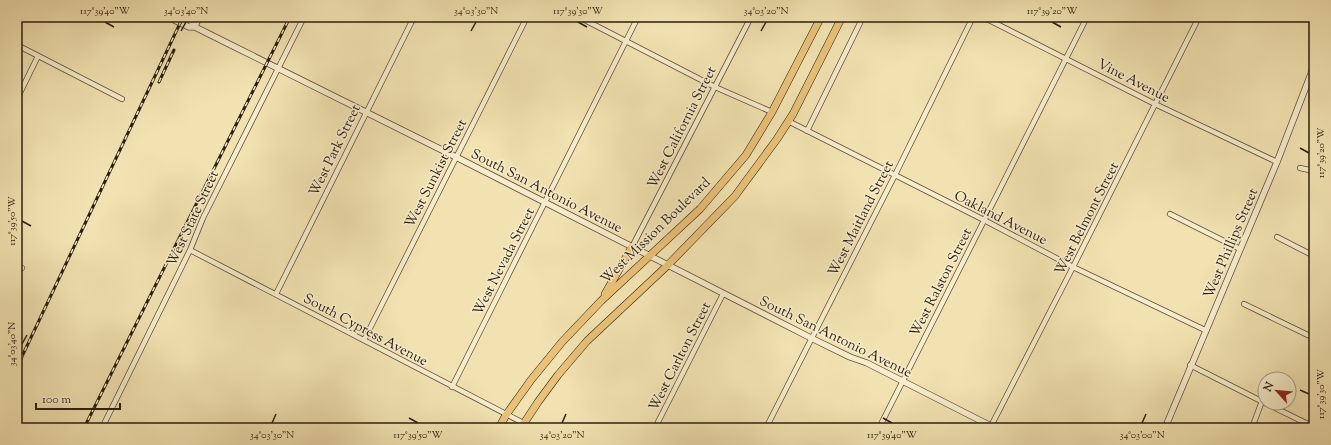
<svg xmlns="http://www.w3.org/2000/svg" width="1331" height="445" font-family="'Sorts Mill Goudy',serif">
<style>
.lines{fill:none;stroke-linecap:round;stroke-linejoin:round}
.minor-casing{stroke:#5e4f38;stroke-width:6}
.tertiary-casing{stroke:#5e4f38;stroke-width:7}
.primary-casing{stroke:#2c1e0f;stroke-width:8}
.minor{stroke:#f7eccc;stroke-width:4.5}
.tertiary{stroke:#f7eccc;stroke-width:5.5}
.primary{stroke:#e9c178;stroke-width:7}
.rail-casing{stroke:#2c1e0f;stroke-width:3}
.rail{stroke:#f7eccc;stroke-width:1.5;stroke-dasharray:4.5;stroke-linecap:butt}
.ticks{fill:none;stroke:#2c1e0f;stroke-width:1.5}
.labels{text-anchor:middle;stroke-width:3;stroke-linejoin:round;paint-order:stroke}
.street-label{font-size:14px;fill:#2c1e0f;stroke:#f7eccc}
.neatline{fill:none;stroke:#2c1e0f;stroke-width:1.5}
.ticks-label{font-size:10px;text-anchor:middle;fill:#2c1e0f}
</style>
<rect width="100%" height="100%" fill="#f2e2b1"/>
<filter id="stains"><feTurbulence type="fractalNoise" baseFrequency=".005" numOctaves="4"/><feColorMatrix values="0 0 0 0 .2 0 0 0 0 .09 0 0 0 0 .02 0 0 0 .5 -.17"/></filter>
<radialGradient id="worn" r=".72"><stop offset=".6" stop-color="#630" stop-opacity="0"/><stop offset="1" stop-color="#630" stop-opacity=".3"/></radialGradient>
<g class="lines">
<g class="minor-casing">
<path id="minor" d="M579,17L715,87L772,112
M983,17L1155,104L1277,162
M195,27L200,17
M17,45L122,99
M17,99L38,56
M788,121L984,220L1073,267L1205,330
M807,131L863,17
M1300,168L1314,171
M1170,214L1240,249
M1277,237L1314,256
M632,247L751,17
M190,250L533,428
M17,265L22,268
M276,294L414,17
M1244,304L1314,338
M364,340L527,17
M1190,365L1265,403
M452,387L638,17
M1265,403L1314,427
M102,428L190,250L203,218L304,17
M655,428L723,294
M766,428L895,175L973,17
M879,428L1087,17
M990,428L1073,267L1199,17
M1252,428L1262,401"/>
</g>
<g class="tertiary-casing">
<path id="tertiary" d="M168,17L189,27H195
M183,17L191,21L195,27L231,45L456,157L811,338L850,357L867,363L995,428
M1165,428L1277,162L1314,66"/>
</g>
<g class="primary-casing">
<path id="primary" d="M605,294L632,247
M499,428L506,415L531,380L562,342L601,301L700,209L746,155L772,112L821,17
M521,428L538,402L558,375L587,341L668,265L735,196L777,139L793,114L842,17"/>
</g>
<use href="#minor" class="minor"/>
<use href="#tertiary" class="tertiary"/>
<use href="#primary" class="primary"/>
<g class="rail-casing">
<path id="rail" d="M159,82L174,50
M17,367L183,17
M84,428L290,17"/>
</g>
<use href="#rail" class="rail"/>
</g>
<path class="ticks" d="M105,22L114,27M578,22L587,27M1052,22L1061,27M181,31L186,22M471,31L476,22M761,31L766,22M1300,148L1309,153M22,221L31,226M22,344L27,335M1300,390L1309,394M409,418L418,423M883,418L892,423M272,423L276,414M562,423L566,414M1142,423L1146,414"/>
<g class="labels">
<g class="street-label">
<text transform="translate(1134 80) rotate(27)" y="5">Vine Avenue</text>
<text transform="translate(681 127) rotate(-63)" y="5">West California Street</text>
<text transform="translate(334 150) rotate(-64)" y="5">West Park Street</text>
<text transform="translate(435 173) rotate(-63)" y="5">West Sunkist Street</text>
<text transform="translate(547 190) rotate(27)" y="5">South San Antonio Avenue</text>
<text transform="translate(1001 217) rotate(27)" y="5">Oakland Avenue</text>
<text transform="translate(192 218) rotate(-65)" y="5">West State Street</text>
<text transform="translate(860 218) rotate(-63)" y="5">West Maitland Street</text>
<text transform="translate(1086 218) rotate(-63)" y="5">West Belmont Street</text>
<text transform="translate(655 230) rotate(-44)" y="5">West Mission Boulevard</text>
<text transform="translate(1230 243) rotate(-67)" y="5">West Phillips Street</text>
<text transform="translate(503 261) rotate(-63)" y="5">West Nevada Street</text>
<text transform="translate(940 282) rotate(-63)" y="5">West Ralston Street</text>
<text transform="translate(366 329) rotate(28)" y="5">South Cypress Avenue</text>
<text transform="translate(836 336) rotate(26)" y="5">South San Antonio Avenue</text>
<text transform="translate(679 356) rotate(-63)" y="5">West Carlton Street</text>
</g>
</g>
<rect width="1331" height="445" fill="none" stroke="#f2e2b1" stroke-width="44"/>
<g transform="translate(1277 391) rotate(297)"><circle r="19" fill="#f7eccc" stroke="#a69a80"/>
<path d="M0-3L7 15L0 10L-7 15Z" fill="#8f2418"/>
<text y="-6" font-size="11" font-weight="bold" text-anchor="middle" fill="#2c1e0f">N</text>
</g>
<path d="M36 403v6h84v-6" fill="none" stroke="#2c1e0f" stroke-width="2"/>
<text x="42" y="403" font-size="12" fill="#2c1e0f" stroke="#f7eccc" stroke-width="3" paint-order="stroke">100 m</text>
<rect x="22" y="22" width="1287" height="401" class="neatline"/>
<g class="ticks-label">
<text x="105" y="14">117°39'40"W</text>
<text x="186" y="14">34°03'40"N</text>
<text x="476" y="14">34°03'30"N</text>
<text x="578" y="14">117°39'30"W</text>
<text x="766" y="14">34°03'20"N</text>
<text x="1052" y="14">117°39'20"W</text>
<text transform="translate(1320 153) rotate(-90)" y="4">117°39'20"W</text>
<text transform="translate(11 221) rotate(-90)" y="4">117°39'50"W</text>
<text transform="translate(11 344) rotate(-90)" y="4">34°03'40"N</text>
<text transform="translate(1320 394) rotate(-90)" y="4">117°39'30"W</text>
<text x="272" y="438">34°03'30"N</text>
<text x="418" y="438">117°39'50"W</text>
<text x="562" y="438">34°03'20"N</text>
<text x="892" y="438">117°39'40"W</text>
<text x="1142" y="438">34°03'00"N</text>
</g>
<rect width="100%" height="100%" filter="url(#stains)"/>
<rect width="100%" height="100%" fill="url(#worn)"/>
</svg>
